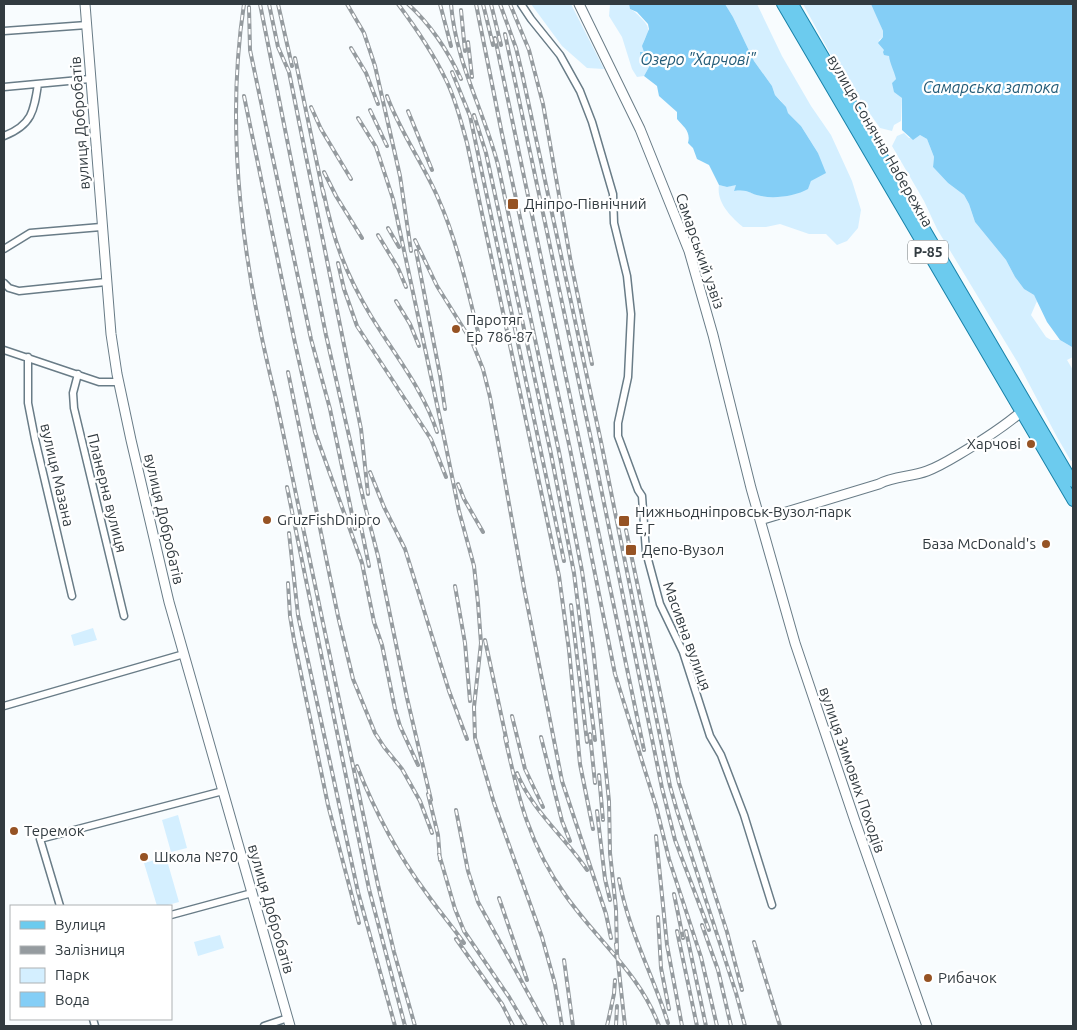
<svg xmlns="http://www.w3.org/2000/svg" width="1077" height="1030" font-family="Ubuntu,sans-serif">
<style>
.green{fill:#d4efff}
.water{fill:#84cef6}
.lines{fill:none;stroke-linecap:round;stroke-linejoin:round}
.street-casing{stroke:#697c87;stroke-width:9}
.secondary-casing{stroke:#697c87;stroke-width:11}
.primary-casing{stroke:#1882a9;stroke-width:12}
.street{stroke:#fff;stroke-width:6}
.secondary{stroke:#fff;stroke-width:9}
.primary{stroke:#6ccbee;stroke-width:10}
.rail-casing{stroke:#959b9f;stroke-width:4}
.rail{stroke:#fff;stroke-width:2;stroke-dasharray:5.5;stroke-linecap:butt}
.poi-dot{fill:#965324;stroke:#fff;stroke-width:2}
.labels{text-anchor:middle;stroke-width:4.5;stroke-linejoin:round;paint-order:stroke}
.shield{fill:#fff;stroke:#707679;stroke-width:1}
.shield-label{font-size:14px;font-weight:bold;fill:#323b40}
.street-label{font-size:15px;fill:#323b40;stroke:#fff}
.poi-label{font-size:15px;fill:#323b40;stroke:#fff;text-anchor:start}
.water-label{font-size:16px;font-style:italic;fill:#245c78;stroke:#fff}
</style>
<rect width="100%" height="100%" fill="#f8fcfe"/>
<path class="green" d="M531,4H571L604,69L587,68L562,46Z
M610,4H629L630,9C636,12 638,15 642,19C657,34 639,35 644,52H640L649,67L644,76L637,77L632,69L622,37L609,16Z
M725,4H757L782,56L811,106L831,135L852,181L861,210L858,228L847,241L837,245L826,234H809L780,224L766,227H743C731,217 716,202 719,185L727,187L737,184L734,191C749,189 750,194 761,196C775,198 796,196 808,188L811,181L822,167L818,153L801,126L788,113L781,101L775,95L772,86L754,61L733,17Z
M803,4H872L883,31V37L879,40L889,56L894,67L896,79L892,83L898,94L902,98L901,121L894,125L892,131L880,128L838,68Z
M904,133L909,138L920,135L927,139L934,157L933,167L948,183L964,195L969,204L975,222L1006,260L1015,277L1024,289L1034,295L1037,301L1031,315L1046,337L1051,340H1060L1072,347L1073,357L1067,360L1073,370V460L1071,461L1057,437L1018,363L937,229L924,201L892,146L897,136Z
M93,628L97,640L74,646L71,635Z
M178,815L187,848L171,852L162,820Z
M166,857L179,902L164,906H157L144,863Z
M220,935L224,948L198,956L194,942Z"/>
<path class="water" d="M629,4H725L733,17L754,61L772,86L775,95L786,107L788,113L801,126L818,153L826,173L811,181L808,189C796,196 775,199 761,196C749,194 749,189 734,191L736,185L727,187L719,185L709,165L697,159L693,148L688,143C691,132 684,127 677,119V112L659,96L657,86L644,76L649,67L647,64L641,62L640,52H644L642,46L649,29L648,24L637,12L630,9Z
M871,4H1073V354L1072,347L1060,340L1047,322L1034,295L1024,289L1015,277L1006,260L975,222L969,204L964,195L948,183L933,167L934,157L927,139L920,135L913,140L902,130V98L894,92L892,83L896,79C894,70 890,64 889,56L884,55L883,52L884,50L878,43L883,37V31Z"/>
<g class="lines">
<g class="street-casing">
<path id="street" d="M521,4L531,19L560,55L580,91L592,122L613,194L614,223L627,276L631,314L628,377L618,423V436L638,490L642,496L646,552L660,604L683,652L710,736L721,755L744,815L772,905
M4,31L87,25
M4,87L90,79
M4,136C32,125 34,111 38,84
M4,249L30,233L101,227
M4,283L9,288L19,291L106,282
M4,350L99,382H119
M28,357V403L35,439L72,596
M78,374L73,393L74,408L124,616
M4,706L184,654
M60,906L40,839L223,791
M171,915L252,893
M93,1019L95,1026
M264,1026L288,1018"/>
</g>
<g class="secondary-casing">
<path id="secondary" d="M85,4L111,334L117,374L131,440L169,602L290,1026
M579,4L640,129L689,251L713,335L751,488L795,643L855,821L927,1026
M760,520L879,484C894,476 911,477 927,471C938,467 948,461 958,455C980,442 1001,429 1021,412"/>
</g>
<g class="primary-casing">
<path id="primary" d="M782,4L1073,501
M793,4L1073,482"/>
</g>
<use href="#street" class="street"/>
<use href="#secondary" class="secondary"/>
<use href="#primary" class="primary"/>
<g class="rail-casing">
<path id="rail" d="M244,4C224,136 244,271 276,399L378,885L394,952L415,1026
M260,4L326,335L364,502L378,556L407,698L431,800
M269,4L278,47L289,72L361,429L368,494
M278,4L292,66
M347,4L364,33L375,66L400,176L411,251
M398,4C416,28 433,53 446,80C456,100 461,122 467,143L559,576L569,650L580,764L593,829
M408,4C431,25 448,51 461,79
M440,4L451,46
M451,4C456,64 483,108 498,165L559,452L582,571L593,647L609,801L610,853L616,909L617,952
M476,4L502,134L570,449L615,674L656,806L669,859L701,957L717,1026
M483,4L493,45
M491,4L501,45
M500,4L516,48L522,73L601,442L670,786L677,811L736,993L745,1026
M510,4L529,50L543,104L571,263L592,364
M249,7L250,50L311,339L330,409L355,529
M461,10L465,51
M505,34L592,444L662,788L675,840L709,930
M495,38L644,750
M468,42L472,77
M351,48L366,73L378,104
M295,58L324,197
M452,72L470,116L564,561
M244,96L295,343L315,432L362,563L374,622L382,645L395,709L400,726L418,765
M387,96C400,132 423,163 438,198C458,243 468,292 480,340
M311,107L321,129L351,179
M370,110L387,146
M408,111L432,170
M474,115L486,153L551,454L574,573L595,740
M358,118L376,147L393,199L445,442L459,511L474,566L478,603L481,643L474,707L475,738L494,803L542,937L555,984L562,1026
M324,172L336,196L362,238
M323,190C333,239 345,273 371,316C394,354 423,389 437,432
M388,228L399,247
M378,235L398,268L406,287
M415,240L437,286L472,342L483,369L490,397L524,588L562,781L606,914L611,938
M416,251L440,375L445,409
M338,263L344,289L357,326L431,439L446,477
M396,301L410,324L419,346
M288,372L338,616L353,679L375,733L384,747L402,769L420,801L432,833
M370,472L384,507L405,549L449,691L467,739
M458,484L464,499L483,532
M287,487L369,889L405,1026
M359,517L369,566
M626,530L679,783L727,932L742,990
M289,533L298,615L320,716L358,892L395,1026
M288,583L290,616L294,640L328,805L359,923
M455,586L465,643L470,701
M571,605L587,742
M485,640L507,742
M512,716L525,769L543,807
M590,734L595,783
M505,737C518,797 529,845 566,896C597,940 641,975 659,1026
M541,737L562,821L570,841
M357,766C375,812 398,855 427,894C439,911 452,926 464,943
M517,773C532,811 565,837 587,870
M599,775L603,820
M428,794L438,835L440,860
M456,810L468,871L478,902L546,1026
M597,811L605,879L610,900
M656,836L667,945L682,1026
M439,854L455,909L464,931L509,997L526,1026
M619,879C628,930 653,975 668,1023
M674,894L683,938
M499,898L527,980
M658,917L661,968L669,1009
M702,925L718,970L731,1026
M677,931L697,1026
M686,931L706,1026
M456,939L502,1004L513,1026
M754,942L780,1026
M616,944L625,1026
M564,960L573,1026
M607,1026L614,994L615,980
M616,1026L617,1006"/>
</g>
<use href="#rail" class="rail"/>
</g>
<g class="poi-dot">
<rect x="507" y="198" width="12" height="12" rx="2.5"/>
<circle cx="456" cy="329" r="5"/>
<circle cx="1031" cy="444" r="5"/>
<circle cx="267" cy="520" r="5"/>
<rect x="618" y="515" width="12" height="12" rx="2.5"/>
<circle cx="1046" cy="544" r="5"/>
<rect x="625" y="544" width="12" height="12" rx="2.5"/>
<circle cx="14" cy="831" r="5"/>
<circle cx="144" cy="857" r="5"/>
<circle cx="928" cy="978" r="5"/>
</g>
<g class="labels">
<rect class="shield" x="908" y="240.5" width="40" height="23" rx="4"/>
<g class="shield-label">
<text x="928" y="257">Р-85</text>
</g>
<g class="street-label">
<text transform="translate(80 123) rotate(-94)" y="5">вулиця Добробатів</text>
<text transform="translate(880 141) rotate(60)" y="5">вулиця Сонячна Набережна</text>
<text transform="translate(700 251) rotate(71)" y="5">Самарський узвіз</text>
<text transform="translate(57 475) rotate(77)" y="5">вулиця Мазана</text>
<text transform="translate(107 493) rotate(76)" y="5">Планерна вулиця</text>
<text transform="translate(164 519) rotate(77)" y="5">вулиця Добробатів</text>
<text transform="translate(687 636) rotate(70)" y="5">Масивна вулиця</text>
<text transform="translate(852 770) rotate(71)" y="5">вулиця Зимових Походів</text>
<text transform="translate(271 909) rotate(74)" y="5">вулиця Добробатів</text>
</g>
<g class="poi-label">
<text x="524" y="209">Дніпро-Північний</text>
<text x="466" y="325">Паротяг<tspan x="466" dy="17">Ер 786-87</tspan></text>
<text x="1021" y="449" text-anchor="end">Харчові</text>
<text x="635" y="517">Нижньодніпровськ-Вузол-парк<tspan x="635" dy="17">Е,Г</tspan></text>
<text x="277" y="525">GruzFishDnipro</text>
<text x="1036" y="549" text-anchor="end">База McDonald's</text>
<text x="642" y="555">Депо-Вузол</text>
<text x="24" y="836">Теремок</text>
<text x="154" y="862">Школа №70</text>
<text x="938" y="983">Рибачок</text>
</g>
<g class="water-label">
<text x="698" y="65">Озеро "Харчові"</text>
<text x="991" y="93">Самарська затока</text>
</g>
</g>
<rect width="1077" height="1030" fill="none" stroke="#323b40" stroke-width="10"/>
<rect x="10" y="905" width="162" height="115" fill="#ffffff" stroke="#adb1b3"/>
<rect x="20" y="921" width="25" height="8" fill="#6ccbee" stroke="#adb1b3"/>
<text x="55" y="930" font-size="15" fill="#323b40">Вулиця</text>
<rect x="20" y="946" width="25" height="8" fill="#959b9f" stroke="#adb1b3"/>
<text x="55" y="955" font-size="15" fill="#323b40">Залізниця</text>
<rect x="20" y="968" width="25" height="15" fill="#d4efff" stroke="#adb1b3"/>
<text x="55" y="980" font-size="15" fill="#323b40">Парк</text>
<rect x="20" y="992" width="25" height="15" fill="#84cef6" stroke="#adb1b3"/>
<text x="55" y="1005" font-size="15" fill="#323b40">Вода</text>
</svg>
